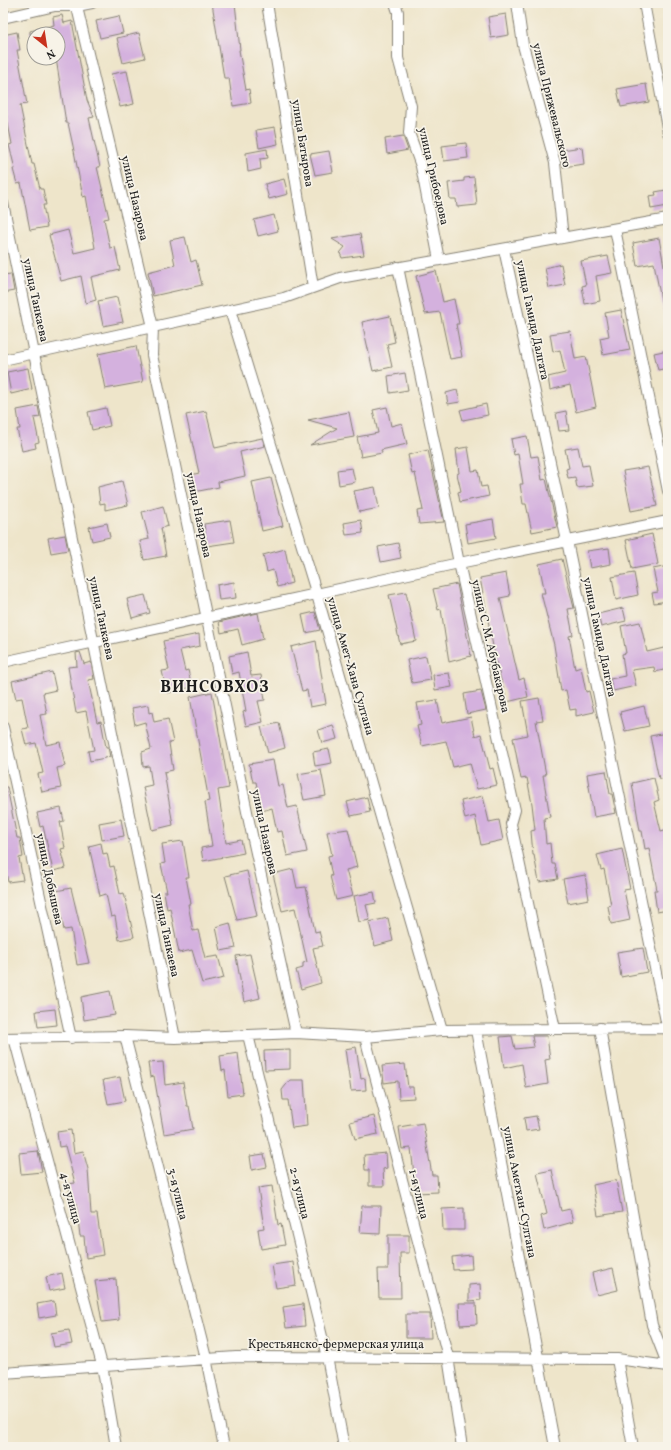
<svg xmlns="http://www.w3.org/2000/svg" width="671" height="1450" font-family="Vollkorn,serif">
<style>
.building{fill:#d4b1de}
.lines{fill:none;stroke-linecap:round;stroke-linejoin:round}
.street-casing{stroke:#858073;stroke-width:12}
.street{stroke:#fff;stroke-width:10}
.labels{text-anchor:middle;stroke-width:3.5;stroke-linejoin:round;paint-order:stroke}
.street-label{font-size:12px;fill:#1c1c1c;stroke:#f7f3e8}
.district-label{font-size:16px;font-weight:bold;letter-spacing:1px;fill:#1c1c1c;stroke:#f7f3e8}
</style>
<rect width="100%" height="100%" fill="#f7f3e8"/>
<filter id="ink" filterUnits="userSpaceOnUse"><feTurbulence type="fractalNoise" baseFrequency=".025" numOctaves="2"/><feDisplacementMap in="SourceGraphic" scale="8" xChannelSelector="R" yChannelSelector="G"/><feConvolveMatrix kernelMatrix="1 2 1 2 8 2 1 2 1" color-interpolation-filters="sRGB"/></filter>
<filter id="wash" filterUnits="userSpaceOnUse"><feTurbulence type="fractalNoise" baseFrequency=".012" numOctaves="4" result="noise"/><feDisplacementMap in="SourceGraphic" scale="16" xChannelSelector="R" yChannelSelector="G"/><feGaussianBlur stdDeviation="0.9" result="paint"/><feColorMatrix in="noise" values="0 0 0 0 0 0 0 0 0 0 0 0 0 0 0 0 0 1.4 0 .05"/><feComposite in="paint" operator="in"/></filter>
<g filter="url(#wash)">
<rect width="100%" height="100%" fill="#eee5ca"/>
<g id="blocks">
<path class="building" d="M212,3H235L240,50H239L246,90L249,89L251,103L233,106L229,78H224Z
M506,14L509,35L491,38L488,17Z
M62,15L64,23L72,21L87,100L94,117L89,118L100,167H97L109,218L104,219L110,248L115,247L120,270L91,277L96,300L86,303L81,276L61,281L49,235L68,230L74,253L95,248L86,196L83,197L73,146L68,123H66L56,58H58V34H30V31L54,25L53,17Z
M119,16L123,33L100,38L96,21Z
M17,32L20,50H17L27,104L20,105L32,164H34L40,189H43L46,205H43L47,227L30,230L21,183L17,184L13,169H15L9,145L12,144L5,108H3V35Z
M139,33L145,58L123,63L117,38Z
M127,71L134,104L120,107L111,74Z
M646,84L649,102L621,107L617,89Z
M275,127L278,144L259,148L256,130Z
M403,136L408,150L387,154L385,139Z
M466,143L468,158L444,161L442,146Z
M582,147L584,164L563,167L562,150Z
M267,149L268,158L260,159L261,169L248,172L246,153Z
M329,151L333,172L315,175L310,154Z
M474,177L477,205L457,207L456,199H450L448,183L464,181V178Z
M284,179L288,194L269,199L265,184Z
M666,190L668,206L651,209L649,196L656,195L655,192Z
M274,215L278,231L258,236L254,220Z
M360,234L364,255L342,258L340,253L345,247L332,239Z
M185,237L191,262L196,260L202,285L153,296L148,272L175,265L170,240Z
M659,238L664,266L668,265V316H664L654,263L637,266L633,243Z
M608,256L612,273L596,276L600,301L585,304L582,286L586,285L581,261Z
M561,264L565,285L549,288L545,268Z
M436,271L443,302L454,299L459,324H456L462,357L450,359L440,312L425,314L416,276Z
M11,274L14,291L3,293V275Z
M117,297L123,322L103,326L98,301Z
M621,310L630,350L603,355L600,338L609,336L605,313Z
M390,316L395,342L387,344L392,367L373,371L362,322Z
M570,331L575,359L586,357L596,407L576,412L570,385L550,390L548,377L565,373L560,350L553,352L550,334Z
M136,346L143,382L105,389L98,354Z
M668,350V368L658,370L654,353Z
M28,368L32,389L11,394L7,372Z
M405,373L408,390L390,393L388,376Z
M457,390L460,402L448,404L446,393Z
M486,404L488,415L463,420L460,410Z
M38,406L40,417L34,418L39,442L35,443L36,448L22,451L17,429H20L17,410Z
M387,407L391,426L402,423L407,444L381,450L382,453L361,457L357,437L378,433L373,410Z
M106,408L110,426L92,430L88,412Z
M206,411L215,448L262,438L265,446L240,452L245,476L218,482L219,487L194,492L191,475L199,473L186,415Z
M566,411L569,430L559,431L556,413Z
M349,412L354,437L310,445L337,428L308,420Z
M527,436L531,457L538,456L542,480L546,479L557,527L532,532L526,504H523L520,484H523L518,454L514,455L511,439Z
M468,447L472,471L478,470L481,487L487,486L489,496L460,502L458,492L461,491L457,474L459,473L456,449Z
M578,447L582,466L589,465L593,486L577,488L575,477L568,478L566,469L569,468L565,449Z
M428,450L444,522L419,524L417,511L423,510L415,473L412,474L408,455Z
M648,467L657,506L631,511L623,471Z
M352,468L355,482L339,485L337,470Z
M271,478L283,526L262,531L252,482Z
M122,481L128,505L105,510V503L100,504L98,487Z
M375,487L379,508L359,512L354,491Z
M163,506L168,526L161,528L166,556L144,560L140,541L149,539L142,512Z
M493,519L496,538L468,543L465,524Z
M230,520L234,542L207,546L204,524Z
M361,520L363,533L346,535L344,523Z
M107,523L110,537L92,541L89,527Z
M652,534L658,564L632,569L626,540Z
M65,535L68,550L51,553L48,538Z
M398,543L401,558L381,562L378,547Z
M609,548L611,564L590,568L587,551Z
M285,549L292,583L277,587L273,570L267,572L263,555Z
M562,559L574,608L568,609L573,635L569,636L575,669L581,667L586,692L589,691L594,712L576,716V709L570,710L566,690L561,691L554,645L541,593H545L539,564Z
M668,566V601L654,603L652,593L658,592L653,569Z
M506,573L510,596L500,598L519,680L524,678L528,697L507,702L496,662L480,578Z
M634,573L638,595L616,600L612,577Z
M234,582L236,598L219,600L217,585Z
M457,584L471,656L449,662L441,609L438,610L433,589Z
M406,592L416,641L400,644L389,595Z
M145,595L150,613L132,618L127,599Z
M623,608L626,621L601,627L598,614Z
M315,612L320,630L306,633L302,615Z
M258,613L263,639L242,645L238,629L221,633L219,622Z
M640,622L647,652L668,647V669L655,672L654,667L632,670L636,686L613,691L610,679L625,676L622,654L626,653L621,626Z
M199,634L200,646L180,650L185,671L188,670L192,687L167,693L162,671L169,670L163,641Z
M316,641L326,704L310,707L307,690L302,691L291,647Z
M80,652L84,664L91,662L94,679L88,680L97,722L101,721L106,747H108L110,757L90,761L88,751L94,750L86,711L76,713L68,667L77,666L76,653Z
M247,652L251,676L261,675L265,700L258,701L263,722L246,726L243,712L246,711L239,672L232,674L229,656Z
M426,656L431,680L412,683L407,660Z
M52,672L56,690L43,693L47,714L40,715L46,745L60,742L65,766L57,768L61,788L42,792L38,774L43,773L36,743L26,745L22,729L28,728L22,698L16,699L12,681Z
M449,673L452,687L435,690L433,675Z
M481,691L486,710L467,714L464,694Z
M212,692L229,788L218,790L226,843L241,840L244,853L203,861L201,848L212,846L205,802L209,801L190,697Z
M539,698L543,720L536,721L546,775H543L550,817L544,818L546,844L550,843L552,864H555L558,879L539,882L534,855H533L531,831L535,830L532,804L527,778L521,779L513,738L528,735L522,701Z
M437,700L442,723L471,717L475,736L481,734L490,769L493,768L497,785L477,789L470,763L453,767L446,741L422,746L417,726L421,725L417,703Z
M148,705L149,713L152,712L154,722L168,719L173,742L169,743L173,770L164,772L173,825L152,830L143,787L152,785L149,766L143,767L142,752L151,749L145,722L135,725L132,708Z
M644,706L649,726L625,731L620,712Z
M279,723L285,748L268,753L261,727Z
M333,725L337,739L322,743L318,730Z
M667,733L668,778L659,779L650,736Z
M329,749L332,763L315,766L313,752Z
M273,760L278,786L283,785L288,808L297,806L307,852L287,856L282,831L277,832L272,808L262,811L256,782H253L249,764Z
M321,770L326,796L304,800L298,774Z
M606,771L610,794H612L616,813L594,817L587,774Z
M654,778L659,800L654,802L661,831L668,829V910L657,912L654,890H657L649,848L645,849L642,831H640L632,783Z
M3,787H7L17,838H20L23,857L19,858L23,880L8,882L3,857Z
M483,796L489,822L499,820L503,840L481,845L475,816L465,819L461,801Z
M367,797L370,812L351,816L347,802Z
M61,808L64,821L60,822L65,848L61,849L66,868L53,871L43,826L40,827L37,813Z
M121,819L124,836L102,840L99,823Z
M348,829L357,867L346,870L353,896L336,900L330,876H332L328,856L332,855L327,832Z
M183,841L189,877H186L191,904H188L193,931L198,930L205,958L218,956L224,978L202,983L192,950L179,953L170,908L167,909L164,892H167L161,864L165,863L162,844Z
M101,843L103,854L107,853L110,867L114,866L120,894L124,893L134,937L119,940L115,916L111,917L106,894L100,896L89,846Z
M622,849L630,889L624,890L630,920L611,924L608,906L611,905L604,869L601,870L597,855Z
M293,869L297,888L306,887L315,932L319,931L323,946L313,948L321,983L301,989L296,970L303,968V963L307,962L295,908L282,911L273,874Z
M247,871L257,916L237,920L225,876Z
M585,875L589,899L568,903L563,879Z
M71,888L89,963L77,965L71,929L64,930L56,891Z
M374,892L376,903L366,905L370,920L359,922L354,896Z
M388,918L393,941L375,946L369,922Z
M230,923L236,948L221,951L216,927Z
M643,948L647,972L621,977L617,952Z
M250,954L260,998L244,1002L236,956Z
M110,991L115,1015L84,1020L81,997Z
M55,1009L57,1025L38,1027L36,1011Z
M512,1036L515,1049L534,1047L532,1036H547L550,1059L545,1060L548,1084L526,1088L522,1064L504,1068L500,1037Z
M356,1047L361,1079L365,1078L366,1090L351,1091L345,1049Z
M290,1050V1069L265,1070L264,1051Z
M238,1053L243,1094L228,1096L225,1070L222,1071L220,1056Z
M163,1062L165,1085L183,1082L187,1106H189L193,1129L164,1134L154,1076L150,1077L148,1063Z
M405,1064L408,1087H413L414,1098L399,1099L398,1081L384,1083L382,1066Z
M120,1077L125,1101L108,1104L103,1080Z
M290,1080H304L307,1126L292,1128L288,1100H283L282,1090Z
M374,1116L378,1134L355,1139L350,1122Z
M536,1116L539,1129L526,1131L524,1118Z
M423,1123L432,1175H437L438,1192L416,1193L411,1148L402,1149L399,1127Z
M71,1130L74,1153L83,1151L88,1169L91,1214H97L103,1255L86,1258L84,1236H80L76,1203L71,1204L69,1184L75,1183L65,1146L59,1147L57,1132Z
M38,1151L42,1172L21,1174L19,1153Z
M386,1153L387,1168L383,1169L384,1186H369V1170H365L364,1155Z
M264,1154L267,1167L252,1170L250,1156Z
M552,1170L561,1211L570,1209L573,1222L544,1230L541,1216L547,1214L537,1173Z
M616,1180L622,1212L598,1216L593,1185Z
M272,1186L278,1225L281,1224L285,1245L261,1249L258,1229L264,1228L258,1188Z
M362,1206H381L380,1234L360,1233Z
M464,1208V1230H443L442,1209Z
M388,1235H409V1253H400L401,1298H379L378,1269H388Z
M471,1255L472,1269L453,1270L452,1257Z
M293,1262L296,1285L276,1288L272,1265Z
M613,1268L618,1290L597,1295L592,1273Z
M62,1273L65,1288L49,1291L46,1277Z
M116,1279L119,1320L102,1322L95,1281Z
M480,1284L481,1300L469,1301V1285Z
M54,1301L56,1315L39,1318L37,1304Z
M459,1303H476L477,1324L460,1325Z
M303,1304L305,1326L286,1328L283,1307Z
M406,1314H430L431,1338H406Z
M69,1330L72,1344L54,1347L51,1333Z"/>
</g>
</g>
<g filter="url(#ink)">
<use href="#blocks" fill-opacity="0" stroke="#858073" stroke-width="1"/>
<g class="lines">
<g class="street-casing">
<path id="street" d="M76,3L153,327L152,355L250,826L296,1033
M267,3L313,287
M395,3L398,12V58L411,106L409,133L421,166L439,260
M517,3L523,45L555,163L563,238
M644,3L668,133
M3,18L55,6H77L92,3
M3,203L175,1038
M615,229L668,491
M504,249L567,541L668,1031
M398,267L459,563L515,810L511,824L555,1029
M230,310L317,595L442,1030
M3,360L284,298L340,278L668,219
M3,662L459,563L668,521
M3,727L71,1038
M600,1028L652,1325L668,1366
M476,1030L555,1447
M248,1035L327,1357L344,1447
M125,1036L206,1358L224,1447
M365,1037L448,1357L462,1447
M3,1038L125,1036L175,1038L296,1033L365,1037L442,1030L668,1028
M14,1038L102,1365L116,1447
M617,1359L633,1447
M3,1373L236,1357L617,1359L668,1366"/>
</g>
<use href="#street" class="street"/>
</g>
</g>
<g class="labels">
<g class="street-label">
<text transform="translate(552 105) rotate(76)" y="4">улица Прижевальского</text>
<text transform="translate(303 143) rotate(81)" y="4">улица Батырова</text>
<text transform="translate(434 176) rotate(77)" y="4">улица Грибоедова</text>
<text transform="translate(135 198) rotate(77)" y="4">улица Назарова</text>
<text transform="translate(36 300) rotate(78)" y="4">улица Танкаева</text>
<text transform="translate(533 320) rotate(78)" y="4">улица Гамида Далгата</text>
<text transform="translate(199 515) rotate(78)" y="4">улица Назарова</text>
<text transform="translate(102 618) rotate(78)" y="4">улица Танкаева</text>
<text transform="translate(600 637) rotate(78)" y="4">улица Гамида Далгата</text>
<text transform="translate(491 646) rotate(77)" y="4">улица С. М. Абубакарова</text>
<text transform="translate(351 666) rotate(74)" y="4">улица Амет-Хана Султана</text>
<text transform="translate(265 832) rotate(78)" y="4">улица Назарова</text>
<text transform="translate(50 879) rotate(78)" y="4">улица Добышева</text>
<text transform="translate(167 935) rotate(78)" y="4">улица Танкаева</text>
<text transform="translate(520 1192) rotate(79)" y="4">улица Аметхан-Султана</text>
<text transform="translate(300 1193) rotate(76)" y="4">2-я улица</text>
<text transform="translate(178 1194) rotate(76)" y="4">3-я улица</text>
<text transform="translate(419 1194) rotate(76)" y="4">1-я улица</text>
<text transform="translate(71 1198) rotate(75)" y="4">4-я улица</text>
<text x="336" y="1348">Крестьянско-фермерская улица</text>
</g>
<g class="district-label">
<text x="215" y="692">ВИНСОВХОЗ</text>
</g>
</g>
<rect width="671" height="1450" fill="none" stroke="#f7f3e8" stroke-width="16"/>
<g transform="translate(46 46) rotate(150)"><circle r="19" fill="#f7f3e8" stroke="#9f9d96"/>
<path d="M0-3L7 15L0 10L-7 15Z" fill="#c8321e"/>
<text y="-6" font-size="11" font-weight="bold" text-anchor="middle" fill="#1c1c1c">N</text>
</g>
</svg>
